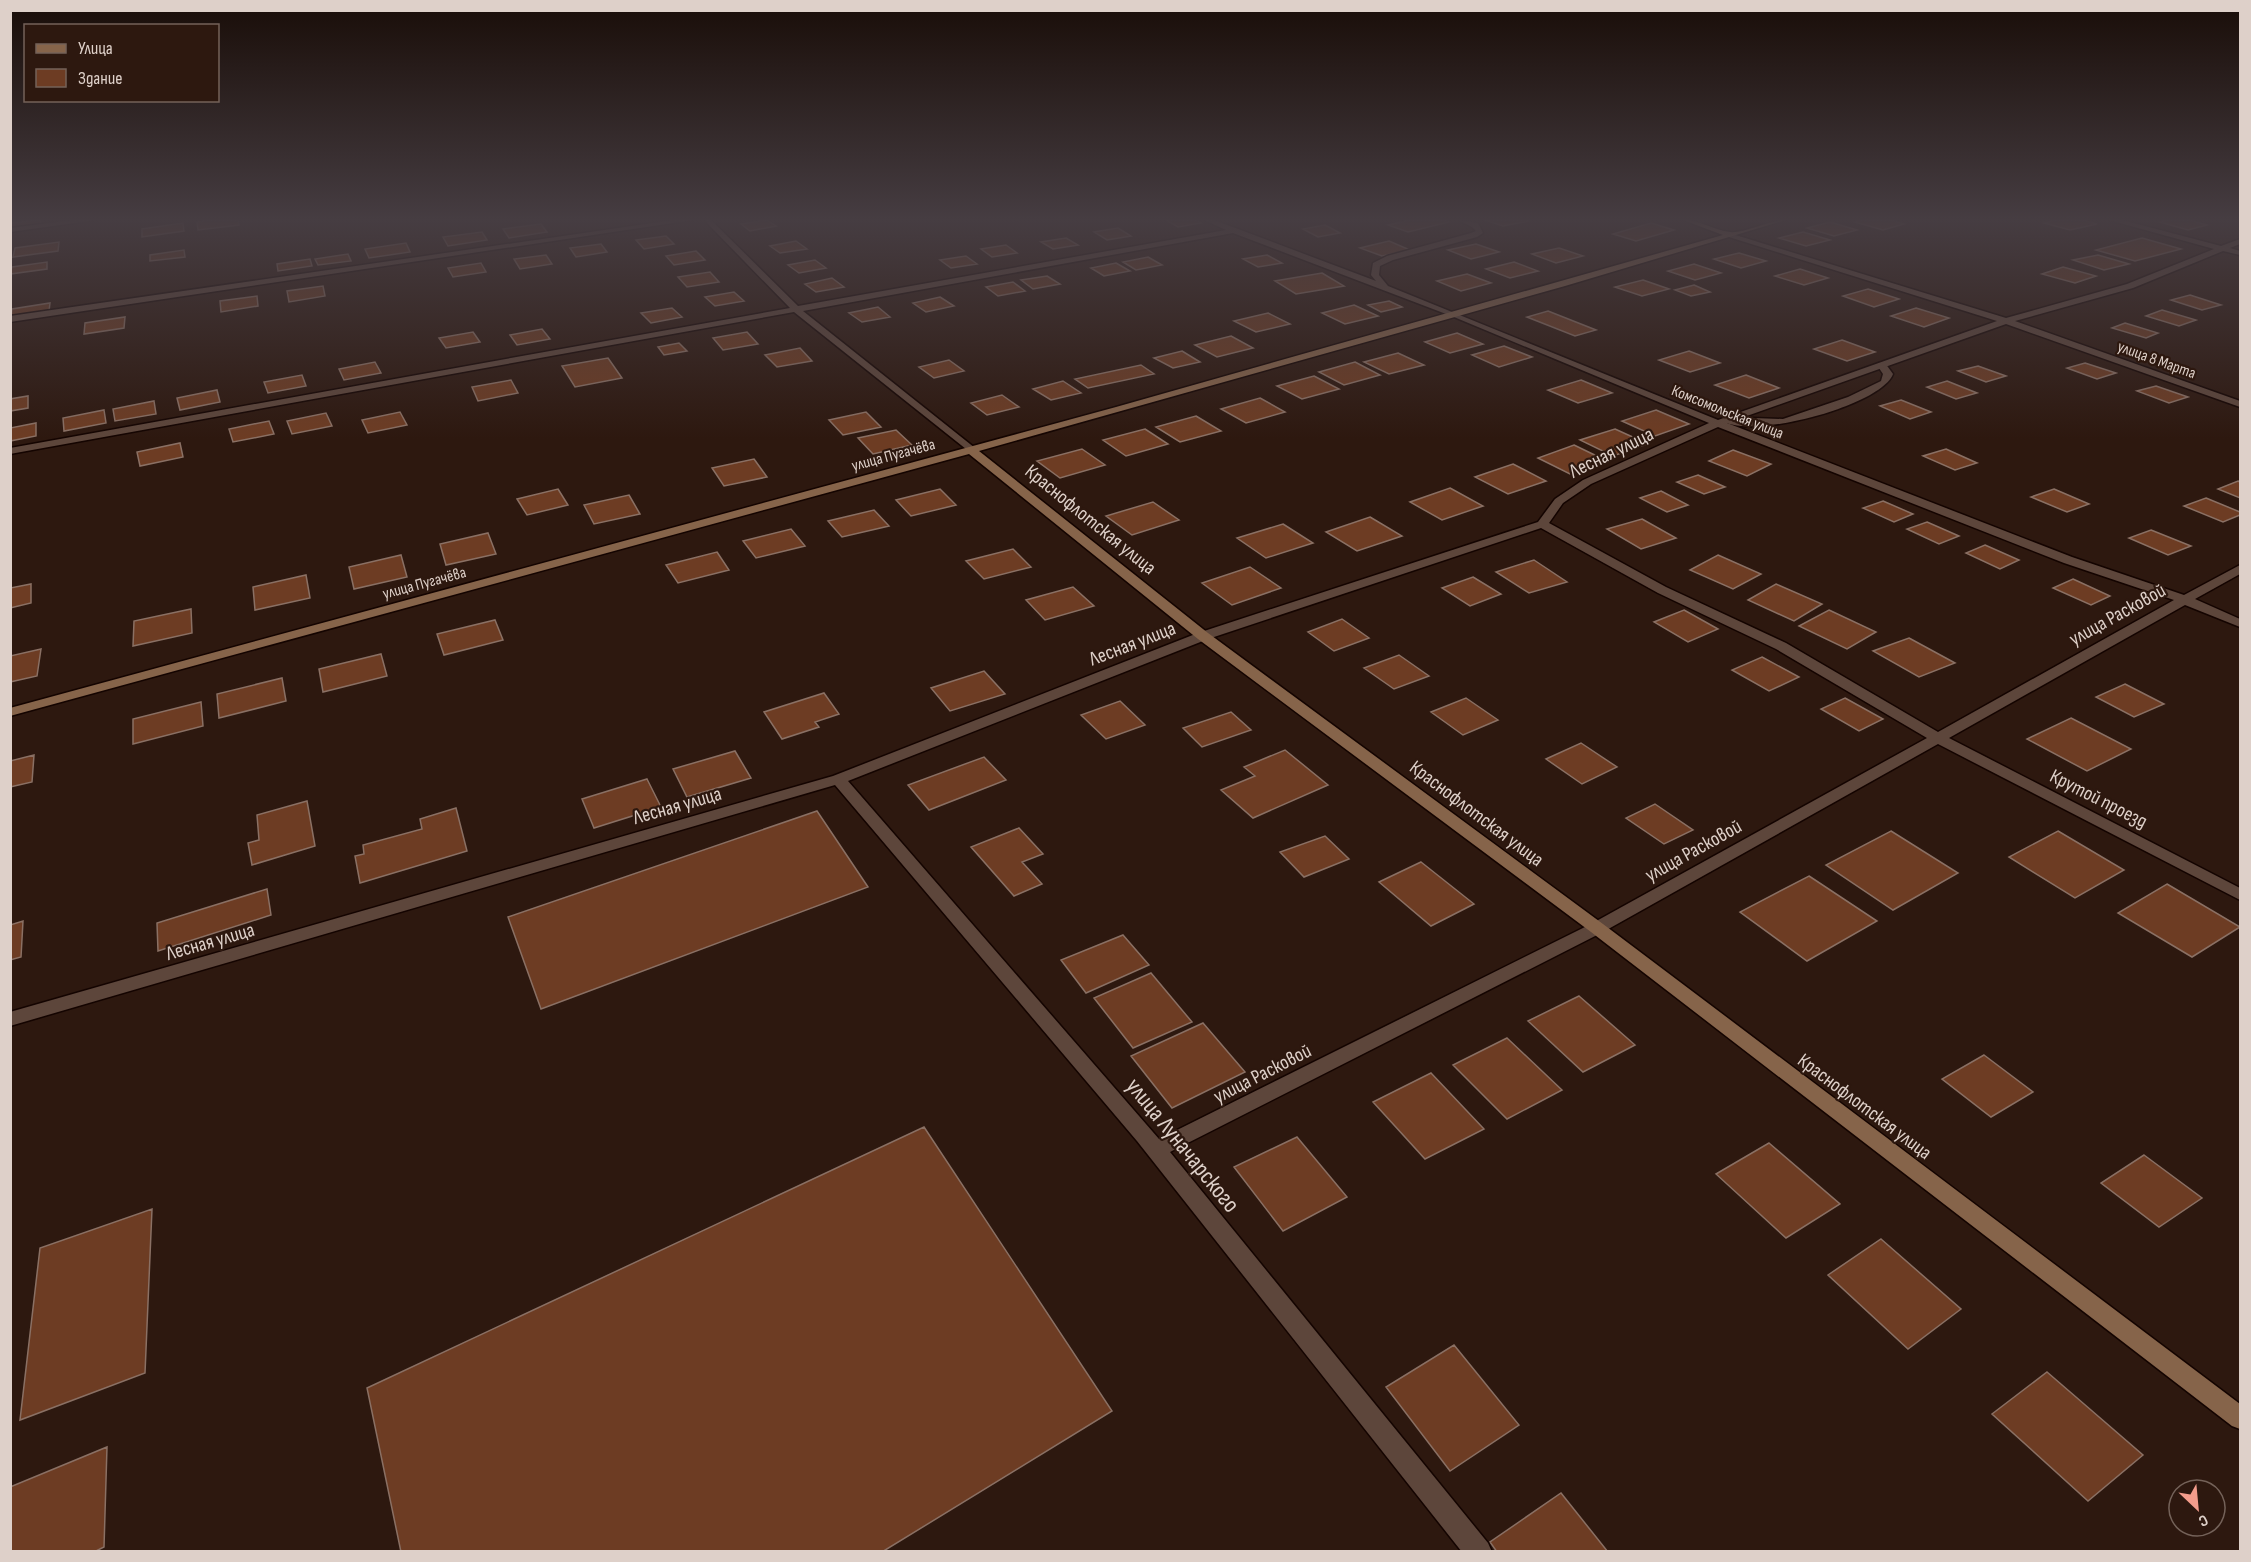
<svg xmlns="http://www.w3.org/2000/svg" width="2251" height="1562" font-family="'Sofia Sans Condensed',sans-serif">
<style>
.building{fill:#6d3c23;stroke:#8a7064;stroke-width:1.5}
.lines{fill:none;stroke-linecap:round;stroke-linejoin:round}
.lane-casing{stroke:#140400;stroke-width:3}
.street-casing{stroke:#140400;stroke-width:3}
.secondary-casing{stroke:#140400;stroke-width:3}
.lane{fill:#5d463b;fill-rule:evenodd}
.street{fill:#5d463b;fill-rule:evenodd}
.secondary{fill:#86644a;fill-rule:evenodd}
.labels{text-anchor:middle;stroke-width:4.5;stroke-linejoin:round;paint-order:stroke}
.far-street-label{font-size:16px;fill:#ded0c9;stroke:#2d180f}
.street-label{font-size:20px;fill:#ded0c9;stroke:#2d180f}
.near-street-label{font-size:24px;fill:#ded0c9;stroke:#2d180f}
</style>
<rect width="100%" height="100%" fill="#2d180f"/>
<path class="building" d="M41,220L40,225L10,229V223Z
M212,220H238L239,225L198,230L197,222Z
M767,220L776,226L750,231L741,224Z
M1166,220H1195L1201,223L1178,227Z
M1410,220H1443L1449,222L1408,232L1388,225Z
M1485,220H1528L1529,221L1503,226Z
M1863,220H1891L1904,224L1883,230L1855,222Z
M2056,220H2083L2097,224L2070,230L2044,223Z
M2168,220H2189L2207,225L2188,230L2160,222Z
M1830,222L1857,230L1834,236L1807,228Z
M183,223L184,231L142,237V229Z
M1651,223L1674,230L1636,241L1613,234Z
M541,224L547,232L509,238L503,229Z
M1325,225L1340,233L1318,237L1303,229Z
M1118,228L1131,236L1107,240L1094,232Z
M482,232L487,240L448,246L443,237Z
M1803,232L1830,240L1806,246L1779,238Z
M666,236L674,244L644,249L636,240Z
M1066,238L1078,245L1053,249L1041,242Z
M2142,238L2181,249L2135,261L2096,250Z
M796,241L807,249L780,253L770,246Z
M1389,241L1410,250L1382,256L1360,248Z
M59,242L58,251L13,257L15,248Z
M406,243L410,252L369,258L365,249Z
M601,244L607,252L576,257L570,248Z
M1476,244L1499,252L1471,259L1448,250Z
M1006,245L1017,253L992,257L981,249Z
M1559,248L1583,256L1556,263L1532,254Z
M184,250L185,257L150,261V255Z
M696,251L705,260L674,265L666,256Z
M1739,253L1766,261L1741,268L1714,259Z
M348,254L351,261L318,265L315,259Z
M546,255L552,264L520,269L514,259Z
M1267,255L1282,263L1258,267L1243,259Z
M2098,255L2129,264L2104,270L2073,260Z
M966,256L977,264L951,268L940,260Z
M1148,257L1162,265L1136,270L1123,262Z
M310,259L312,266L278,271L277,264Z
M815,260L826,268L799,273L788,265Z
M47,262V269L10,274L12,267Z
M1514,262L1538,271L1510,278L1486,269Z
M481,263L486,272L453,277L448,268Z
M1116,263L1130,271L1104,276L1091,268Z
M1694,264L1721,273L1695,280L1668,271Z
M2063,267L2096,276L2075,283L2042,274Z
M1800,269L1828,278L1804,285L1775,276Z
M710,272L719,282L687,287L678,277Z
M1322,273L1344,286L1296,294L1275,281Z
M1467,274L1491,283L1461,291L1437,281Z
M1047,276L1060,284L1033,289L1021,280Z
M832,278L844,287L816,292L805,284Z
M1643,280L1669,289L1642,296L1615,287Z
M1013,282L1025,291L998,296L986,287Z
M1694,285L1710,292L1691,296L1675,290Z
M323,286L325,296L289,302L287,291Z
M1868,289L1899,299L1874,307L1843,296Z
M734,292L744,301L715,306L705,297Z
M2190,295L2221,305L2202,310L2171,300Z
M257,296L258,306L221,312L220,301Z
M940,297L954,306L926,312L913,303Z
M1389,301L1402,307L1381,312L1368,305Z
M50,303L49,311L11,317L12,309Z
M1354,305L1378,316L1345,324L1322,313Z
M878,307L890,317L862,322L849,313Z
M672,308L682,317L651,323L641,313Z
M1916,308L1949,318L1924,327L1891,316Z
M2162,310L2196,320L2179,326L2146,316Z
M1548,311L1596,330L1575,336L1527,317Z
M1268,313L1290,324L1256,332L1234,321Z
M125,317L124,328L84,334L85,323Z
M2125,323L2158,333L2146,338L2112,328Z
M542,329L550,339L517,345L510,335Z
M473,332L480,342L446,348L439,338Z
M747,332L758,344L723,350L713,338Z
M1457,333L1483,344L1450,353L1425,342Z
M1231,336L1253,348L1217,357L1195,345Z
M1842,340L1875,352L1847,361L1814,349Z
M679,343L687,351L664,355L658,347Z
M1504,346L1532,357L1499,367L1472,355Z
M800,348L812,361L777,367L765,355Z
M1182,351L1200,362L1173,368L1154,358Z
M1689,351L1720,363L1690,372L1659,360Z
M1398,353L1424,365L1389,374L1364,362Z
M608,358L622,378L575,387L562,366Z
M949,360L964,371L934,378L919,367Z
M375,362L381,373L344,380L339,369Z
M1355,362L1380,375L1344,385L1319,372Z
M2085,363L2116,373L2097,379L2067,368Z
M1141,365L1154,374L1088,388L1075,379Z
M1978,366L2006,376L1986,382L1958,371Z
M302,375L306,386L268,393L264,382Z
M1746,375L1779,388L1749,398L1715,385Z
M1314,376L1339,389L1302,399L1277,386Z
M511,380L518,393L478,401L472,387Z
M1581,380L1612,393L1578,403L1548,390Z
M1063,381L1081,393L1051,400L1033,389Z
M1947,381L1977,393L1956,399L1927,387Z
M2156,386L2188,397L2169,403L2137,391Z
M217,390L220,402L180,410L177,398Z
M1002,395L1019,407L987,415L971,403Z
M28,396V408L10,411V399Z
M1260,398L1285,412L1246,423L1221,409Z
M1901,400L1931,412L1910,419L1880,406Z
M154,401L156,414L115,421L113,409Z
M104,410L106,423L64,431L63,418Z
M1656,410L1689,424L1655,436L1622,421Z
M400,412L407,425L368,433L362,420Z
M866,412L881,427L843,435L829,420Z
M326,413L332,426L292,434L287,421Z
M1196,416L1221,431L1180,442L1156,427Z
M269,421L274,434L233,442L229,429Z
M36,423V436L10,441V428Z
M1145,429L1168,444L1126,456L1103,440Z
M1615,429L1648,444L1613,456L1580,440Z
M896,430L912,445L873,454L858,438Z
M180,443L183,457L140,466L137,452Z
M1574,445L1607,461L1570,474L1538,458Z
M1082,449L1105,465L1060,478L1037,461Z
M1946,449L1977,463L1955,470L1923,456Z
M1733,450L1771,464L1747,476L1709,461Z
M754,459L767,477L724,486L712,468Z
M1513,464L1546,481L1508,494L1475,477Z
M1698,475L1725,487L1704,494L1677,482Z
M2238,481L2240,482V498L2218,489Z
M1450,488L1483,506L1442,520L1410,502Z
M558,489L568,505L527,515L517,499Z
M940,489L956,505L911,516L896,500Z
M2054,489L2089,504L2067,512L2031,497Z
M1661,491L1688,505L1667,512L1640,498Z
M629,495L640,514L594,524L584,505Z
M2206,498L2240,512V515L2223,522L2184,506Z
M1883,501L1913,514L1894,522L1863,508Z
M1153,502L1179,520L1132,535L1106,516Z
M874,510L889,526L842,537L828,521Z
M1370,517L1402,536L1357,551L1326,532Z
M1642,519L1676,538L1641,549L1607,529Z
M1927,522L1959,536L1939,544L1907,529Z
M1283,524L1313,543L1266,558L1237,538Z
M791,529L805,546L756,558L743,541Z
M2151,530L2191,546L2168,555L2129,538Z
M488,533L496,554L446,565L440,544Z
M1985,545L2019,560L2000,569L1966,553Z
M1013,549L1031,567L984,579L966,561Z
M717,552L729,570L678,583L666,565Z
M401,555L407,577L354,589L349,567Z
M1718,555L1761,574L1733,589L1690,570Z
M1534,560L1567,582L1529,593L1496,572Z
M1250,567L1281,588L1232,605L1202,583Z
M306,575L310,598L255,610L253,587Z
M1473,577L1501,594L1470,606L1442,588Z
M2073,579L2110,596L2091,605L2053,588Z
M31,584V603L10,608V588Z
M1776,584L1822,604L1794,621L1748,600Z
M1073,587L1094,606L1045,620L1026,600Z
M191,609L192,633L133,646L134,621Z
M1684,610L1718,629L1688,642L1654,622Z
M1829,610L1876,632L1847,649L1799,626Z
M1342,619L1369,638L1334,651L1308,632Z
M495,620L503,640L444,655L437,634Z
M1909,638L1955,663L1919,677L1873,651Z
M41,649L37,676L10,682V656Z
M381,654L387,676L323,692L319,669Z
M1399,655L1429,676L1394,689L1364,668Z
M1762,657L1799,677L1769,691L1732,670Z
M984,671L1005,694L950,711L931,688Z
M282,678L286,701L219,718L217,694Z
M2125,684L2164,704L2134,717L2096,697Z
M824,693L839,714L815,722L819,727L782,739L764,712Z
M1466,698L1498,720L1463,735L1431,712Z
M1845,698L1883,719L1859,731L1821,709Z
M1120,701L1145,725L1106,739L1081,715Z
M201,702L203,726L133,744V719Z
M1231,712L1251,730L1202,747L1183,728Z
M2071,718L2131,749L2087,771L2027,739Z
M1581,743L1617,767L1582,784L1546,759Z
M1285,750L1328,785L1253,818L1221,790L1255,776L1244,767Z
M735,751L751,778L687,797L673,769Z
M34,755L32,782L10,787V761Z
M984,757L1006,780L929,810L908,785Z
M647,779L661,807L594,828L582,799Z
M307,801L315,846L252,865L248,843L259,840L257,815Z
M1655,804L1693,830L1664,844L1626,818Z
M456,808L467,851L360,883L355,856L364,854L363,845L422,829L420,819Z
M817,811L868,887L541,1009L508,917Z
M1019,828L1043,854L1022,862L1042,884L1014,896L971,847Z
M1891,831L1958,873L1893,910L1826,865Z
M2058,831L2124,870L2075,898L2009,857Z
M1325,836L1349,859L1304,877L1280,852Z
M1421,862L1474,904L1431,926L1379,882Z
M1809,876L1877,921L1807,961L1740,912Z
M2167,884L2240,927L2192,957L2118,913Z
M267,889L271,915L158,951L157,923Z
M23,921L21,957L10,960V925Z
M1123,935L1149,965L1086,993L1061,960Z
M1151,973L1192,1022L1133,1048L1094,998Z
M1579,996L1635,1045L1583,1072L1528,1021Z
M1203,1023L1245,1072L1172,1108L1131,1056Z
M1507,1038L1562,1090L1507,1119L1453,1065Z
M1984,1055L2033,1092L1991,1117L1942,1079Z
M1431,1073L1484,1129L1425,1159L1373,1102Z
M924,1127L1112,1411L882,1552H401L367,1388Z
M1297,1137L1347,1197L1283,1231L1234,1167Z
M1769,1143L1840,1204L1786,1238L1716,1174Z
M2144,1155L2202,1198L2159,1227L2101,1183Z
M152,1209L145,1373L20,1420L40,1248Z
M1881,1239L1961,1309L1908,1349L1828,1275Z
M1454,1345L1519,1425L1450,1471L1386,1387Z
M2047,1372L2143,1455L2088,1501L1992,1414Z
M107,1447L104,1547L94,1552H10V1487Z
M1561,1493L1608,1552H1497L1490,1542Z"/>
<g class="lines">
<g class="lane-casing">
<path id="lane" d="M1879,363H1885L1893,374C1881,406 1749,441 1721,420L1726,417L1783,419L1848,397L1881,381L1883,374L1877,365Z"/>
</g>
<g class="street-casing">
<path id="street" d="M73,220H96L10,232V228Z
M673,220H693L10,322V316Z
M704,220H711L798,306L1226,230L1204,220H1214L1376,281L1371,275L1373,263L1387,256L1471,233L1476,231L1472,227L1458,220L1478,223L1483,233L1477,237L1393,260L1380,266L1379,275L1388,286L1718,420L1997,321L1729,237V233L2006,318L2127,284L2214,249L2109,220H2122L2221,246L2240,239V244L2230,248L2240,251V255L2223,251L2133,288L2015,321L2240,401V407L2006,324L1727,423L2072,557L2184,595L2240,565V574L2195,599L2240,619V627L2185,605L1949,738L2240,888V900L1938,744L1603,932L1170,1152L1488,1543L1492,1552H1462L1137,1141L835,785L10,1026V1012L833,776L1198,633L1538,522L1555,499L1583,480L1709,423L1454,317L1233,233L803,311L975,448L976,450L971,453L794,312L10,454V448L790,308ZM1718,427L2064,563L2174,600L1938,732L1786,643L1666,587L1549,523L1563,503L1591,484ZM1541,528L1658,593L1776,649L1927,738L1591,924L1159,1139L848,781L1208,639Z"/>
</g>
<g class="secondary-casing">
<path id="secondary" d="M1683,220C1700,220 1713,230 1730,232C1743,234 1769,220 1786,220L1565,286L979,451L1208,633L1603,924L2240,1404V1429L2232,1426L1591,932L1198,639L969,454L10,716V708L1116,407L1723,235Z"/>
</g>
<use href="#lane" class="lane"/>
<use href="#street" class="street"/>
<use href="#secondary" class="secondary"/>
</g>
<linearGradient id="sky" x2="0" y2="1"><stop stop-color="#190d08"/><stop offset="0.5" stop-color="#463d42"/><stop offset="1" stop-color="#463d42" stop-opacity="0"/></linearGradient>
<rect width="2251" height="439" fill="url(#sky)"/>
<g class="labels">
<g class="far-street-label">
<text transform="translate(2157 359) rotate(20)" y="6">улица 8 Марта</text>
<text transform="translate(1728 411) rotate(22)" y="6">Комсомольская улица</text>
<text transform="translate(893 454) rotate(-15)" y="6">улица Пугачёва</text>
<text transform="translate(424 582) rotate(-15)" y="6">улица Пугачёва</text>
</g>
<g class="street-label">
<text transform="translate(1611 452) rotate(-26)" y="7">Лесная улица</text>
<text transform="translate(1091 519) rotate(39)" y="7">Краснофлотская улица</text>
<text transform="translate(2117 614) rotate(-29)" y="7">улица Расковой</text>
<text transform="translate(1132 643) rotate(-21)" y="7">Лесная улица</text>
<text transform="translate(2099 798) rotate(27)" y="7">Крутой проезд</text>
<text transform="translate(677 805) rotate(-16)" y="7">Лесная улица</text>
<text transform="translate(1477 813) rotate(37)" y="7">Краснофлотская улица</text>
<text transform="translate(1693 850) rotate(-29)" y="7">улица Расковой</text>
<text transform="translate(210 941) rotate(-16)" y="7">Лесная улица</text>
<text transform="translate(1262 1073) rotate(-27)" y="7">улица Расковой</text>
<text transform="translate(1865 1106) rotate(37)" y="7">Краснофлотская улица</text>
</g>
<g class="near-street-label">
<text transform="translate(1183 1145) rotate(51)" y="8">улица Луначарского</text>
</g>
</g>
<rect width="2251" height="1562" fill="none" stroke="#ded0c9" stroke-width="24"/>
<rect x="24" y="24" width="195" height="78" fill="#2d180f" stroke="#746259" stroke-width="1.5"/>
<rect x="36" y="44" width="30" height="9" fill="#86644a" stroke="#746259" stroke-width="1.5"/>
<text x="78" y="54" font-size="18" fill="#ded0c9">Улица</text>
<rect x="36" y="69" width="30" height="18" fill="#6d3c23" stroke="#746259" stroke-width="1.5"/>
<text x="78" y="84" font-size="18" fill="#ded0c9">Здание</text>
<g transform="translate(2197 1508) rotate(154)"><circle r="28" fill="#2d180f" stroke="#746259" stroke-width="1.5"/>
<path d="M0-4.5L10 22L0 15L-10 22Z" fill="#f49d8c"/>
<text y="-9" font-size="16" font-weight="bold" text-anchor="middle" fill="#ded0c9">С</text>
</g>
</svg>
